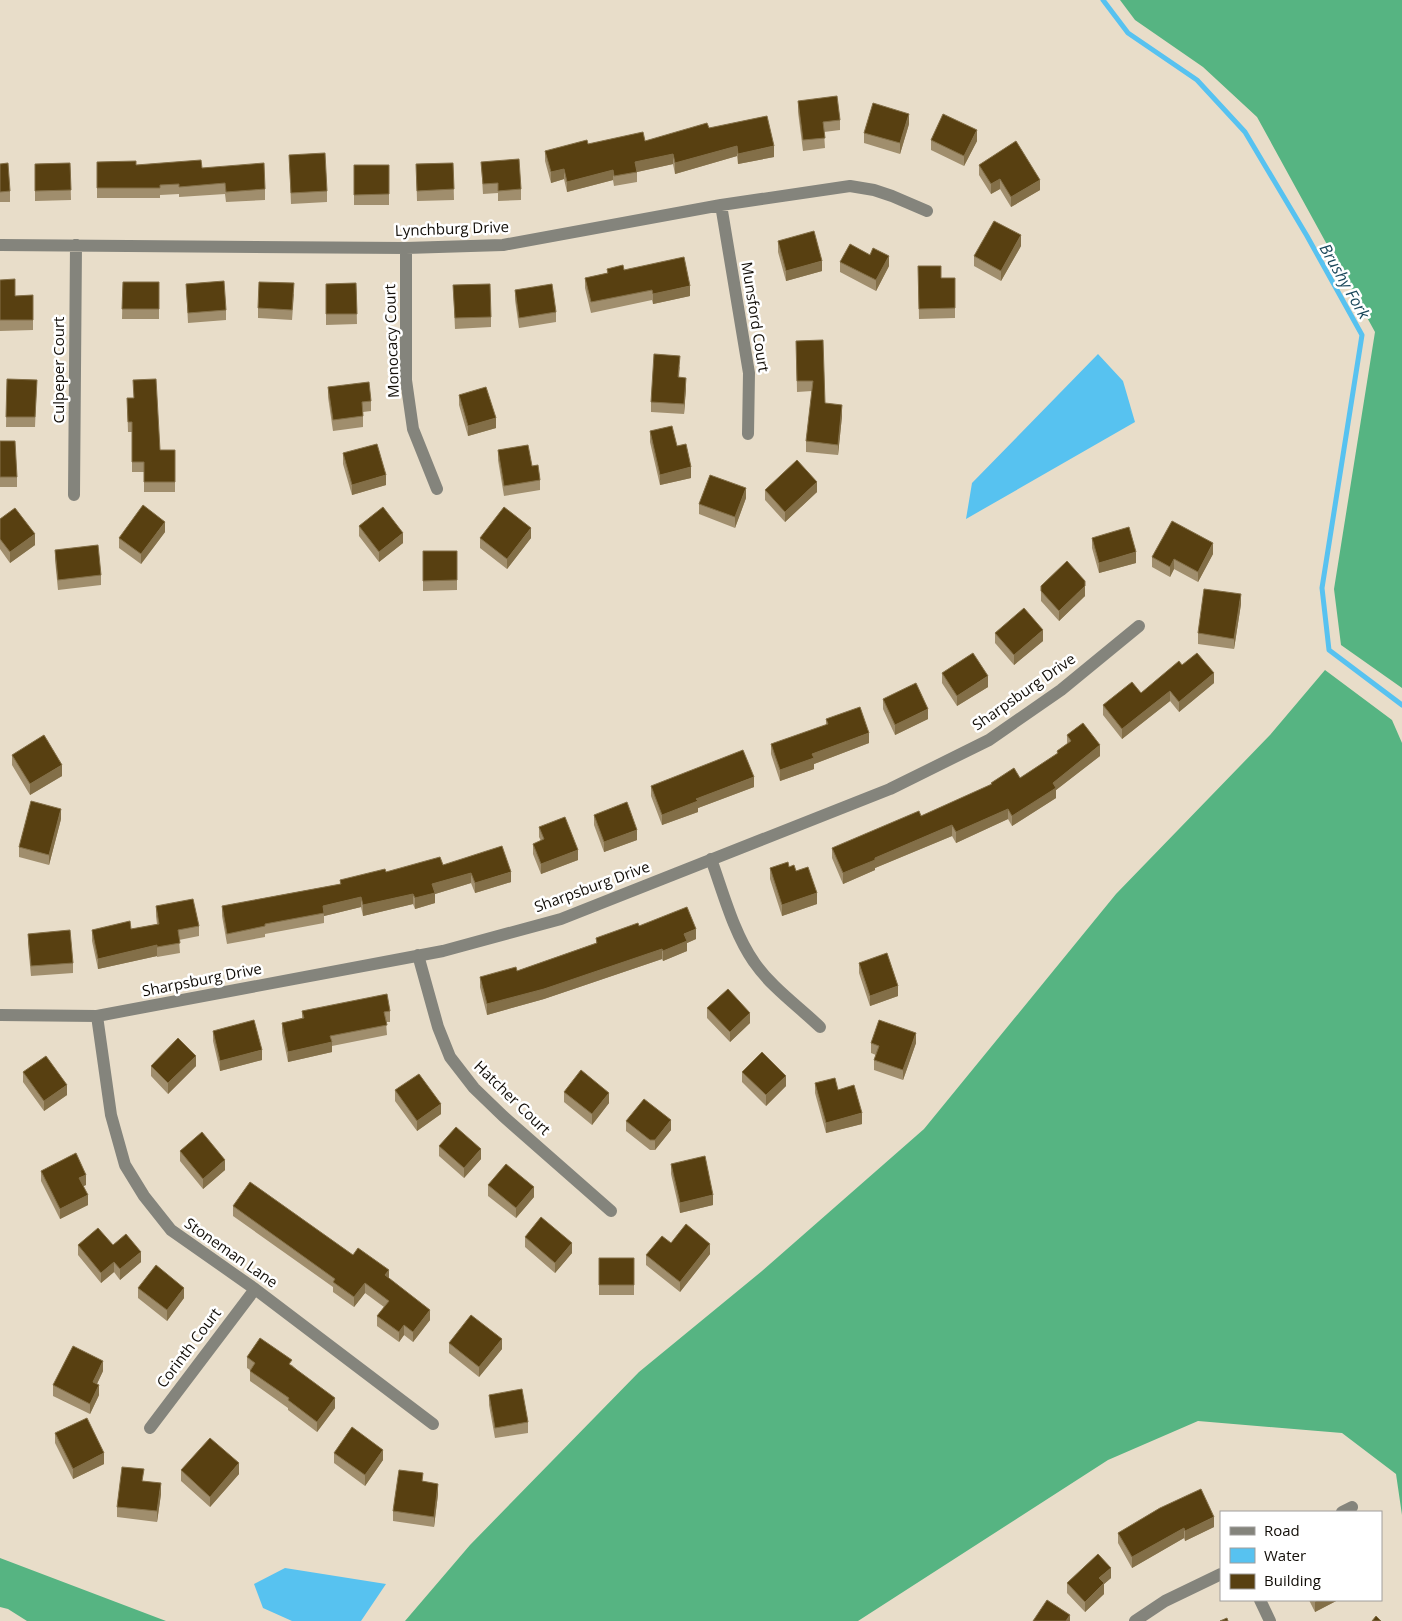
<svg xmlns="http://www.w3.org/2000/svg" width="1402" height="1621" font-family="'Open Sans',sans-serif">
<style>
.forest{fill:#56b482}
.water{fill:#57c2f0}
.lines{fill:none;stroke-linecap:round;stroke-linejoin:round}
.stream{stroke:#57c2f0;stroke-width:5}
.street{stroke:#84847c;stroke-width:12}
.wall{fill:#a08e6d}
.shaded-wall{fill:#836f48}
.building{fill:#584011;stroke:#836f48}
.labels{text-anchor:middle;stroke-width:5;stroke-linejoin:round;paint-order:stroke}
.street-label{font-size:15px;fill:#110d07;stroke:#fff}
.water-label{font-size:16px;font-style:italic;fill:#1b485b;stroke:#fff}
</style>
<rect width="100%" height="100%" fill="#e8ddc9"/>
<path class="forest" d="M1120,0H1402V688L1341,645L1334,589L1375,332L1257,117L1203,67L1135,20Z
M1325,670L1392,720L1402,743V1515L1396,1474L1342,1433L1198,1421L1108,1460L858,1621H405L470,1545L639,1372L762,1271L924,1129L1116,894L1270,735Z
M0,1558L166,1621H27L8,1609L0,1607Z"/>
<path class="water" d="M1098,354L1123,381L1135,422L966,519L972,483Z
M285,1568L386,1584L361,1621H292L263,1608L254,1584Z"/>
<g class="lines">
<path class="stream" d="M1103,0L1128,33L1197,80L1245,132L1307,236L1362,335L1322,588L1329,650L1402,705"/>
<path class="street" d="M721,205L749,373L748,434
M0,245L406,248L503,245L721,205L850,186L874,190L892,196L927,211
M406,248V380L413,429L437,489
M74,495L76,245
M711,859C723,892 734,934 754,962C771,987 798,1006 820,1027
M418,955L438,1027L450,1057L474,1088L503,1116L611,1211
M0,1015L97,1016L443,951L561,919L890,789L989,740L1061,690L1139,626
M97,1016L111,1115L125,1165L144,1196L171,1230L255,1289L433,1424
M150,1428L255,1289
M1342,1512L1352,1507
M1260,1600L1270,1621
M1135,1621L1165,1601L1221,1574"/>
</g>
<path class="wall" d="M798,101L840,120V130L824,132L825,148L803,151L798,112Z
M909,124L900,154L864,143V133Z
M709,128L774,157L738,164L737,156L675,174L673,164L637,172V182L614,186L613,180L567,192L564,179L551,183L545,161V151L588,144L645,141Z
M931,140L977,141L964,166L931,150Z
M289,155L327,191V202L291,204Z
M97,162L136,165L202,168L265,189V200L226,202L225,194L179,197V194L160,195V198H97Z
M481,162L521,189V200L498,201V193L483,194Z
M70,163L71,200L35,201V164Z
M453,163L454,200L417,201L416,164Z
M0,164L10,191V202H0Z
M354,165H389V205H354Z
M979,165L1040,190L1011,207L1000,189L991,194L979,175Z
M778,241L822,271L786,281L778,252Z
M1021,246L1001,281L974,266V256Z
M870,255L889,266L876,291L840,272V262Z
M918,266L941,278H955V318L919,319Z
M607,269L624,270L690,296L653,304L652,300L591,313L585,288V278L607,273Z
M0,280L15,296L33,295V330L0,331Z
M123,282H159V319H122Z
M356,283L357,324L326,325V284Z
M186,284L226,310V320L188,323Z
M453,285L491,317V327L455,329Z
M515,290L556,312V322L519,328L515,300Z
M294,294L292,320L258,318V308Z
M796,341L825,403L842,416L838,455L806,452V441L812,391L797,392Z
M680,366L679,377L686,388L684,414L651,412V402Z
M7,379L37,380L35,427H6Z
M328,387L371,401V411L363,412V427L333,431L328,397Z
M459,395L496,428L468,436L459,405Z
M127,398L160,450H175V492H144V472H132V432H128Z
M650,431L677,446L691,478L660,485L650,442Z
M0,441L17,477V487H0Z
M498,450L532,466L540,480V490L504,496L498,460Z
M343,453L386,485L352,495L343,464Z
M765,490L817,492L785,522L765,500Z
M746,498L735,528L699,514V504Z
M0,519L35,545L10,563L0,549Z
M359,526L403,543L379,562L359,536Z
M165,532L141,564L119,548V538Z
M480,538H531L507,569L480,548Z
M1092,538L1136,563L1099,573L1092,548Z
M55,550L101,575V585L58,590L55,560Z
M423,551L457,580V590L423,591Z
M1213,554L1198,582L1174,569L1170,577L1152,567V557Z
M1041,586L1085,596L1059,621L1041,601Z
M1241,604L1234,649L1198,644V633Z
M995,633L1043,641L1014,665L995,643Z
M1182,665L1214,683L1179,712L1170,701L1122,739L1103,715V705L1141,693Z
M942,673L988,687L957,706L942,683Z
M883,699L928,719L895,735L883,709Z
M826,719L869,743L814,764V769L780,781L771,754V744L826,725Z
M1067,735L1100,756L1056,790V798L1012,826L1008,819L956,843L952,836L875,868V870L843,884L832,858V848L921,816L991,785V783L1020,778L1057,755V751L1067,744Z
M12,755L62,776L30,795L12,765Z
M651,786L754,787L698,808V812L662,825L651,796Z
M594,815L637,840L604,852L594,825Z
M61,819L49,865L19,857V847Z
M539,827L578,860L541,874L533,854V844L541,841L539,837Z
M443,865L511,882L475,893L471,883L435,894V903L415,909L413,904L363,916L361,907L324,916V923L265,934V937L227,944L222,916V906L340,884V880L386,872Z
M789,867L796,871L817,904L782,916L770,879V868Z
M156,906L199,926V936L179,940L180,953L157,957V956L98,969L92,941V930L131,929L157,924L156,916Z
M639,926L696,939L687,943V951L663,961L662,959L544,999L487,1015L480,987V977L517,971L596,943V938Z
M28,934L73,963V973L31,976L28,944Z
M859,963L898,996L870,1006L859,973Z
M707,1008L750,1023L730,1042L707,1018Z
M302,1011H390V1022H386L387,1035L332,1046V1052L288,1062L282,1033V1023L302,1018Z
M213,1031L262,1060L220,1071L213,1041Z
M871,1043H916L903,1080L874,1070V1060L876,1055L871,1053Z
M151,1066H196L168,1094L151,1076Z
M23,1072L67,1095L44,1111L23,1082Z
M742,1072L786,1086L766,1106L742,1082Z
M815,1083L862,1124L826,1133L815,1093Z
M395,1090L441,1114L417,1131L395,1101Z
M564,1092L609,1103L592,1125L564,1102Z
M626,1121L671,1130L655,1150H650L626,1131Z
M439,1146L481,1159L464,1178L439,1156Z
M180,1151L225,1170L203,1189L180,1161Z
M671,1164L713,1205L680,1213L671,1174Z
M41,1171L86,1185L83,1186L88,1205L60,1219L41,1181Z
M488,1185L534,1197L516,1218L488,1196Z
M233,1206L353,1255L389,1278L430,1320L413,1342L404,1335L399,1342L377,1326V1316L384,1307L365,1293L354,1307L333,1292V1287L233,1216Z
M525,1237L572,1253L555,1273L525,1247Z
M78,1245H113L141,1262L120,1280L114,1272L101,1283L78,1255Z
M710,1254L680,1292L646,1265V1255Z
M599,1258H634V1295H599Z
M138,1288L184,1298L167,1321L138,1298Z
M449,1343L502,1349L479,1377L449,1353Z
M247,1357L292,1365L335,1408L317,1432L288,1410V1408L250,1381V1370L247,1368Z
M103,1371L97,1384L99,1395L90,1414L53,1396V1385Z
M489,1395L528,1422V1433L495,1438L489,1405Z
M55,1433L104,1464L73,1479L55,1443Z
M334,1453L383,1460L365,1486L334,1463Z
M181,1470L239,1474L210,1507L181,1481Z
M144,1481L161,1494L157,1522L117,1517V1507Z
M423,1481L438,1494L434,1527L393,1521V1511Z
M1160,1508L1214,1527L1185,1541L1184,1538L1132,1568L1118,1543V1533Z
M1111,1578L1104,1584V1594L1085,1612L1067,1593V1583Z
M1309,1600H1338L1315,1612Z"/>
<path class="shaded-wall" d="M909,114V124L900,154V143Z
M977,130V141L964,166V156Z
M737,146V156L675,174V163Z
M774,146V157L738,164V154Z
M673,154V164L637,172L635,162Z
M564,169V179L551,183V172Z
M613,170V180L567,192V182Z
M1000,179V189L991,194V184Z
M1040,180V190L1011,207V197Z
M1021,235V246L1001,281V271Z
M889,256V266L876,291V280Z
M822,261V271L786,281V271Z
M690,286V296L653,304V294Z
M686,378V388L684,414V404Z
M842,405V416L838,455V445Z
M496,418V428L468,436V426Z
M691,467V478L660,485V475Z
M386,475V485L352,495V485Z
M817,482V492L785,522V512Z
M746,488V498L735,528V517Z
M165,522V532L141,564V554Z
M531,528V538L507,569V559Z
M403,533V543L379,562V552Z
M35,534V545L10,563V552Z
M1213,543V554L1198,582V572Z
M1136,552V563L1099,573V563Z
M1174,559V569L1170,577V567Z
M1085,586V596L1059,621V611Z
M1241,594V604L1234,649V639Z
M1043,630V641L1014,665V655Z
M1214,673V683L1179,712V702Z
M988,676V687L957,706V696Z
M1170,691V701L1122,739V729Z
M928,709V719L895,735V725Z
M869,733V743L814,764V769L780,781V770L812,754Z
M1100,745V756L1056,790V798L1012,826V816Z
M62,765V776L30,795V784Z
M754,777V787L698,808V812L662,825V815L696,799Z
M61,809V819L49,865V855Z
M1008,809V819L956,843V832Z
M952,825V836L875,868V870L843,884V873L875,858Z
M637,830V840L604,852V842Z
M578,850V860L541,874V864Z
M511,872V882L475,893V883Z
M471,873V883L435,894V903L415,909V898L432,884Z
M817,893V904L782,916V905Z
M413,894V904L363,916V905Z
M361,897V907L324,916L323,906Z
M696,929V939L687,943V951L663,961V951L684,934Z
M157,945V956L98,969V959Z
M662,949V959L544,999L487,1015V1004Z
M898,986V996L870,1006V996Z
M750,1013V1023L730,1042V1032Z
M916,1033V1043L903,1080V1070Z
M332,1042V1052L288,1062V1052Z
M262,1050V1060L220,1071V1061Z
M196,1056V1066L168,1094V1083Z
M786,1076V1086L766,1106V1095Z
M67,1085V1095L44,1111V1101Z
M609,1093V1103L592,1125V1114Z
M441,1104V1114L417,1131V1121Z
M862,1113V1124L826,1133V1123Z
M671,1120V1130L655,1150V1140Z
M481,1149V1159L464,1178V1168Z
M225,1160V1170L203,1189V1179Z
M86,1175V1185L79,1188V1178Z
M534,1187V1197L516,1218V1208Z
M88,1195V1205L60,1219V1209Z
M713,1195V1205L680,1213V1203Z
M572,1243V1253L555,1273V1263Z
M710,1244V1254L680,1292V1282Z
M141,1252V1262L120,1280V1269Z
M114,1262V1272L101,1283V1273Z
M389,1270V1280L385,1275Z
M365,1283V1293L354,1307V1297Z
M184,1288V1298L167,1321V1310Z
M430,1310V1320L413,1342V1332Z
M404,1325V1335L399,1342V1332Z
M502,1339V1349L479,1377V1367Z
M103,1361V1371L93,1392V1382Z
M99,1385V1395L90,1414V1404Z
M335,1398V1408L317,1432V1422Z
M383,1450V1460L365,1486V1475Z
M104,1453V1464L73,1479V1469Z
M239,1463V1474L210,1507V1497Z
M161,1483V1494L157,1522V1511Z
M438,1484V1494L434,1527V1517Z
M1214,1517V1527L1185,1541V1531Z
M1184,1528V1538L1132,1568V1557Z
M1111,1568V1578L1104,1584V1594L1085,1612V1602L1099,1578Z
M1318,1600H1338L1315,1612V1602Z
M1070,1615V1621H1066Z"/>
<path class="building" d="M837,96L840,120L823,122L825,138L803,140L798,101Z
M873,103L909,114L900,143L864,133Z
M943,114L977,130L964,156L931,140Z
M767,116L774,146L738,154L737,146L675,163L673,154L635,162L637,172L614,176L613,170L567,182L564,169L551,172L545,151L587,140L588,144L643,132L645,141L707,123L709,128Z
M1016,141L1040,180L1011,197L1000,179L991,184L979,165Z
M325,153L327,191L291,193L289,155Z
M519,159L521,189L498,191V183L483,184L481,162Z
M201,160L202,168L264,163L265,189L226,192L225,183L179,187V184L160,185V188H97V162L136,161V165Z
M8,163L10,191L0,192V164Z
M70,163L71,190L35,191V164Z
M453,163L454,189L417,191L416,164Z
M354,165H389V194L354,195Z
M994,221L1021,235L1001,271L974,256Z
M814,231L822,261L786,271L778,241Z
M850,244L870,255L873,248L889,256L876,280L840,262Z
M684,257L690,286L653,294L652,290L591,302L585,278L608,273L607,269L623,265L624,270Z
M918,266H941V278H955V308L919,309Z
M15,279V296L33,295V320H0V280Z
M224,281L226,310L188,313L186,284Z
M123,282H159V309H122Z
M259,282L294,283L292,310L258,308Z
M356,283L357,314H326V284Z
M490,284L491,317L455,318L453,285Z
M552,284L556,312L519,318L515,290Z
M823,340L825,403L842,405L838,445L806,441L813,381H797L796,341Z
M654,354L680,356L678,377L686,378L684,404L651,402Z
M7,379L37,380L35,417H6Z
M156,379L160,450H175V482H144V462H132V422H128L127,398H134L133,380Z
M369,382L371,401L362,402L363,416L333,420L328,387Z
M486,387L496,418L468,426L459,395Z
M672,426L677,446L686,444L691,467L660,475L650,431Z
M0,441H15L17,477H0Z
M377,444L386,475L352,485L343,453Z
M528,445L532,466L538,465L540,480L504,486L498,450Z
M797,460L817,482L785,512L765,490Z
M710,475L746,488L735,517L699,504Z
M143,505L165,522L141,554L119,538Z
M383,507L403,533L379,552L359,526Z
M504,507L531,528L507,559L480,538Z
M15,508L35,534L10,552L0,539V519Z
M1172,521L1213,543L1198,572L1174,559L1170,567L1152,557Z
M1129,527L1136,552L1099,563L1092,538Z
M98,545L101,575L58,580L55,550Z
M423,551H457V580L423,581Z
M1067,561L1085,581V586L1059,611L1041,591V586Z
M1204,589L1241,594L1234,639L1198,633Z
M1024,608L1043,630L1014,655L995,633Z
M973,653L988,676L957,696L942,673Z
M1197,653L1214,673L1179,702L1170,691L1122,729L1103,705L1132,682L1141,693L1179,661L1182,665Z
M916,683L928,709L895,725L883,699Z
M860,707L869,733L812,754L814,758L780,770L771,744L828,724L826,719Z
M1083,723L1100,745L1053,783L1056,788L1012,816L1008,809L956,832L952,825L875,858V860L843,873L832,848L919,811L921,816L992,784L991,783L1014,768L1020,778L1058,753L1057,751L1071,741L1067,735Z
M44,735L62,765L30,784L12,755Z
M743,750L754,777L696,799L698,801L662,815L651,786Z
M31,801L61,809L49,855L19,847Z
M627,802L637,830L604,842L594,815Z
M565,817L578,850L541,864L533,844L544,839L539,827Z
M502,846L511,872L475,883L471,873L432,884L435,893L415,898L413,894L363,905L361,897L323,906L324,913L265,924V926L227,934L222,906L341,884L340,880L385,869L386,872L440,857L443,865Z
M788,862L789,867L794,865L796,871L808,867L817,893L782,905L770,868Z
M193,899L199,926L178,930L180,943L157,947V945L98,959L92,930L130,921L131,929L159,924L156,906Z
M687,907L696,929L684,934L687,941L663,951L662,949L544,989L487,1004L480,977L516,967L517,971L597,943L596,938L638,923L639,926Z
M70,930L73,963L31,966L28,934Z
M887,953L898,986L870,996L859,963Z
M728,989L750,1013L730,1032L707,1008Z
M387,994L390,1011L384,1012L387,1025L330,1036L332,1042L288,1052L282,1023L304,1018L302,1011Z
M254,1020L262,1050L220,1061L213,1031Z
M879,1020L916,1033L903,1070L874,1060L879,1046L871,1043Z
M178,1038L196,1056L168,1083L151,1066Z
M762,1052L786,1076L766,1095L742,1072Z
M46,1056L67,1085L44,1101L23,1072Z
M581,1070L609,1093L592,1114L564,1092Z
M419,1074L441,1104L417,1121L395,1090Z
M835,1078L838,1090L854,1085L862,1113L826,1123L815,1083Z
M644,1099L671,1120L655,1140H650L626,1121Z
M456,1127L481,1149L464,1168L439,1146Z
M202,1132L225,1160L203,1179L180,1151Z
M76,1153L86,1175L79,1178L88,1195L60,1209L41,1171Z
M705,1156L713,1195L680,1203L671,1164Z
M506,1164L534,1187L516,1208L488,1185Z
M250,1182L353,1255L358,1248L389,1270L385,1275L430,1310L413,1332L404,1325L399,1332L377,1316L389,1301L365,1283L354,1297L333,1282L335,1279L233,1206Z
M541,1217L572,1243L555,1263L525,1237Z
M686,1224L710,1244L680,1282L646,1255L662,1236L671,1243Z
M98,1228L113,1245L126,1234L141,1252L120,1269L114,1262L101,1273L78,1245Z
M599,1258H634V1285H599Z
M156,1265L184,1288L167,1310L138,1288Z
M471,1315L502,1339L479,1367L449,1343Z
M260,1338L292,1360L289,1364L335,1398L317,1422L288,1400L289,1398L250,1371L255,1363L247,1357Z
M73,1346L103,1361L93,1382L99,1385L90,1404L53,1385Z
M522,1389L528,1422L495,1428L489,1395Z
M87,1418L104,1453L73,1469L55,1433Z
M352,1427L383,1450L365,1475L334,1453Z
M210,1438L239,1463L210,1497L181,1470Z
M122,1467L144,1469L142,1481L161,1483L157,1511L117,1507Z
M399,1470L423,1473L422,1481L438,1484L434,1517L393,1511Z
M1201,1489L1214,1517L1185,1531L1184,1528L1132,1557L1118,1533L1160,1508Z
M1098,1554L1111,1568L1099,1578L1104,1583L1085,1602L1067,1583Z
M1047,1600L1070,1615L1066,1621H1033Z
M1376,1616L1381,1621H1372Z
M1227,1618L1228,1621H1220Z"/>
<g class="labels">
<g class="street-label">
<text transform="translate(452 229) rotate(-2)" y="5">Lynchburg Drive</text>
<text transform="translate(755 317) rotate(81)" y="5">Munsford Court</text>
<text transform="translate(392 341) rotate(-92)" y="5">Monocacy Court</text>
<text transform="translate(59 370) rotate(-90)" y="5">Culpeper Court</text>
<text transform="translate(1024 692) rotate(-35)" y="5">Sharpsburg Drive</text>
<text transform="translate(592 887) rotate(-20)" y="5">Sharpsburg Drive</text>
<text transform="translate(202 980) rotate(-11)" y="5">Sharpsburg Drive</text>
<text transform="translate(512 1098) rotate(44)" y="5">Hatcher Court</text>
<text transform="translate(231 1253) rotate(35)" y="5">Stoneman Lane</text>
<text transform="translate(189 1348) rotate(-53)" y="5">Corinth Court</text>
</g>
<g class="water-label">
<text transform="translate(1345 281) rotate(60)" y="6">Brushy Fork</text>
</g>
</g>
<rect x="1220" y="1511" width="162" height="90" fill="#ffffff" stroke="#a09e9c"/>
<rect x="1230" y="1527" width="25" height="8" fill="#84847c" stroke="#a09e9c"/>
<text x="1264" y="1536" font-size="15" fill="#110d07">Road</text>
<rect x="1230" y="1548" width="25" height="15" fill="#57c2f0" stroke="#a09e9c"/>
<text x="1264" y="1561" font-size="15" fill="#110d07">Water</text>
<rect x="1230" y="1574" width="25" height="15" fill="#584011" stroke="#a09e9c"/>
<text x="1264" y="1586" font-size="15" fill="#110d07">Building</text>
</svg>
